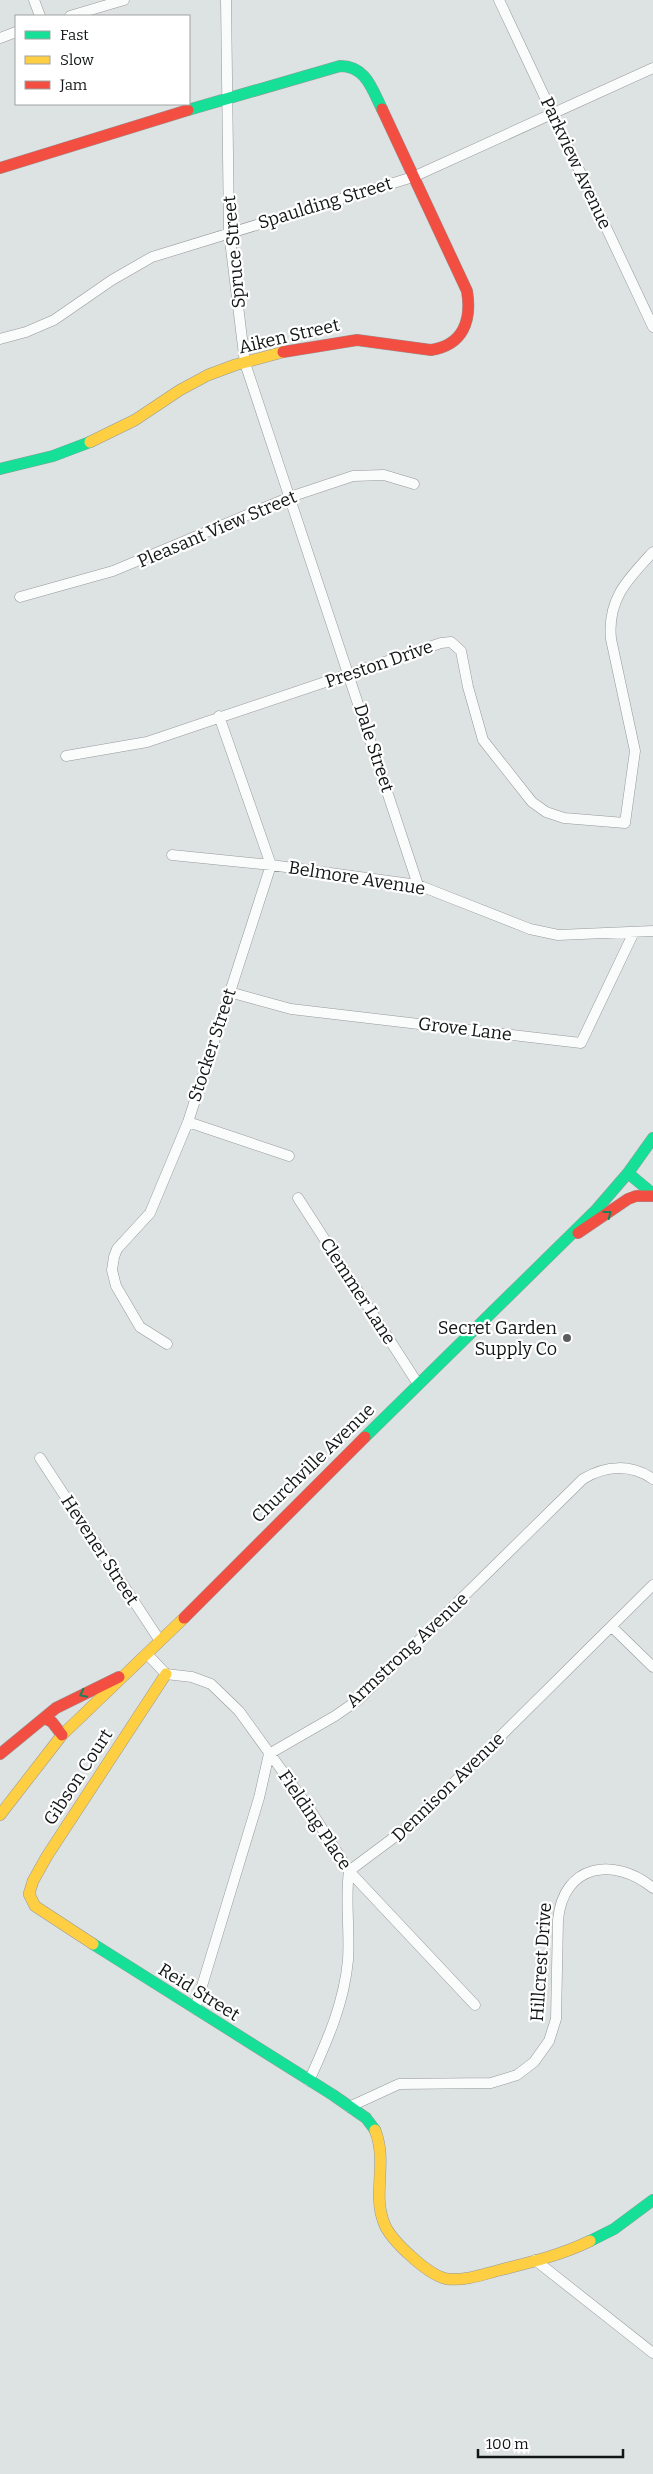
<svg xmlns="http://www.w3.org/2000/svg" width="653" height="2474" font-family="Bitter,serif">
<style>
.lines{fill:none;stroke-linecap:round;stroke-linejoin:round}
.street-casing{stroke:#96999a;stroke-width:11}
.fast-casing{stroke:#96999a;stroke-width:12}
.slow-casing{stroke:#96999a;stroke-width:12}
.jam-casing{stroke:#96999a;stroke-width:12}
.street{stroke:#fafbfb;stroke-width:10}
.fast{stroke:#16e098;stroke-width:11}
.slow{stroke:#ffcf43;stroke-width:11}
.jam{stroke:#f24e42;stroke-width:11}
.oneway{stroke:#14855e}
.poi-dot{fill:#595d5e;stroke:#fff;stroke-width:2}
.labels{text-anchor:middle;stroke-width:4.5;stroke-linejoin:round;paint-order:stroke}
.street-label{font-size:18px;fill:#121616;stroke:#fff}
.poi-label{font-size:18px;fill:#121616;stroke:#fff;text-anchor:end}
</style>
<rect width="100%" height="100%" fill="#dde2e3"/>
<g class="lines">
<g class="street-casing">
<path id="street" d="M34,0L40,16
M226,0L229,232L245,363L418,885
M499,0L653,327
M70,16L124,0
M0,38L16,32
M0,339L26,332L54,320L112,280L152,257L413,177L653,68
M20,597L113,571L290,497L353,476L384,475L414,484
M66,756L147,742L441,643L451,642L461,651L468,687L483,740L532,802L546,812L564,818L625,823L635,751L611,639C607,599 628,579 653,552
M172,855L271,865L418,885L530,929L558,935L653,931
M229,992L291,1009L581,1043L634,932
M188,1122L289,1156
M298,1198L418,1384
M167,1344L140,1327L116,1286L112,1270L114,1257L117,1249L150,1213L188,1122L271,865L219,716
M40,1458L160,1641
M612,1627L653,1667
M147,1654L166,1674L192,1677L211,1684L239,1711L309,1808L349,1871L475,2005
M195,2009L259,1798L269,1754L335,1716L358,1700L583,1479C606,1465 631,1464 653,1479
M309,2081C327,2041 344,2004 348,1960C350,1930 345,1900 349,1871L412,1824L653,1585
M349,2107L399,2084L491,2083L517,2075L534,2062L549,2041L556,2019L558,1920C563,1864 614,1856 653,1888
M535,2260L653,2353"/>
</g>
<g class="fast-casing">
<path id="fast" d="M188,110L340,66C366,66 372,89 382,109
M0,469L53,456L90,442
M628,1173L653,1194
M365,1437L596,1210L628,1173L653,1138
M93,1944L333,2095L366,2118L375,2130
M590,2241L614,2229L653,2200"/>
</g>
<g class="slow-casing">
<path id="slow" d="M90,442L135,420L180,390L208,375L235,365L283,352
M0,1815L62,1735L184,1618
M93,1944L35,1906L29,1894L33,1881L47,1856L166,1674
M375,2130C388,2163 372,2193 384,2223C390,2240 430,2277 448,2279C466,2281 484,2274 500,2270C532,2262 561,2255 590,2241"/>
</g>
<g class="jam-casing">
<path id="jam" d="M0,168L188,110
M283,352L357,340L431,350C463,345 472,321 467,291L382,109
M578,1233L628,1199L636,1196H653
M184,1618L365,1437
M46,1719L52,1722L62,1735
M0,1754L56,1708L119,1677"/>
</g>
<use href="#street" class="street"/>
<use href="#fast" class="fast"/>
<use href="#slow" class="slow"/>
<use href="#jam" class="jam"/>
</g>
<defs><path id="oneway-chevron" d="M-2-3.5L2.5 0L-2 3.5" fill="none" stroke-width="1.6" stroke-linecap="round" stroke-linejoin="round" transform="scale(1.25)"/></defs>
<g class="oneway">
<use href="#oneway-chevron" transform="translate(608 1214) rotate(-38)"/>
<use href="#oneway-chevron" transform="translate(83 1694) rotate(154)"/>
</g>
<circle class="poi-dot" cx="567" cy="1338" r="5"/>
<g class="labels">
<g class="street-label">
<text transform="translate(576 163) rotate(65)" y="6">Parkview Avenue</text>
<text transform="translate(325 203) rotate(-17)" y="6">Spaulding Street</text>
<text transform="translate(234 252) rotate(-95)" y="6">Spruce Street</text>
<text transform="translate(289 336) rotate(-13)" y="6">Aiken Street</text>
<text transform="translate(217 529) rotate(-23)" y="6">Pleasant View Street</text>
<text transform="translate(379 664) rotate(-19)" y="6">Preston Drive</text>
<text transform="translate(374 748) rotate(72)" y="6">Dale Street</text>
<text transform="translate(357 878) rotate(9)" y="6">Belmore Avenue</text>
<text transform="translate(465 1029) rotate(7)" y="6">Grove Lane</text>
<text transform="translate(212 1045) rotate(-72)" y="6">Stocker Street</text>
<text transform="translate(358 1291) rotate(57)" y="6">Clemmer Lane</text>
<text transform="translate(313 1463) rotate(-44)" y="6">Churchville Avenue</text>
<text transform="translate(100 1550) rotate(57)" y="6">Hevener Street</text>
<text transform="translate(407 1650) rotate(-43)" y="6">Armstrong Avenue</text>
<text transform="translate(78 1777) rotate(-57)" y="6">Gibson Court</text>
<text transform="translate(448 1787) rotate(-44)" y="6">Dennison Avenue</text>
<text transform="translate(315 1820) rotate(56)" y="6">Fielding Place</text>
<text transform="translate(541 1962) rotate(-86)" y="6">Hillcrest Drive</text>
<text transform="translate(199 1992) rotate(32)" y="6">Reid Street</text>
</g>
<g class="poi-label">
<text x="557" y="1334">Secret Garden<tspan x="557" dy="21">Supply Co</tspan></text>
</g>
</g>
<rect x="15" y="15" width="175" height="90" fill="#ffffff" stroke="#a0a2a2"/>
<rect x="25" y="31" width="25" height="8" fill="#16e098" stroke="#a0a2a2"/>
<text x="60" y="40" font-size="15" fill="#121616">Fast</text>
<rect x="25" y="56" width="25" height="8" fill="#ffcf43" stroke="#a0a2a2"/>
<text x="60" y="65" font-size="15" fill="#121616">Slow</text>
<rect x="25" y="81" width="25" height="8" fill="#f24e42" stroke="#a0a2a2"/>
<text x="60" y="90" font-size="15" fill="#121616">Jam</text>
<path d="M478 2449v8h145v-8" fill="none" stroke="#121616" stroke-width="2.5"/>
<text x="486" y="2449" font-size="15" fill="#121616" stroke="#ffffff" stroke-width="4" paint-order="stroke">100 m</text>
</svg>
